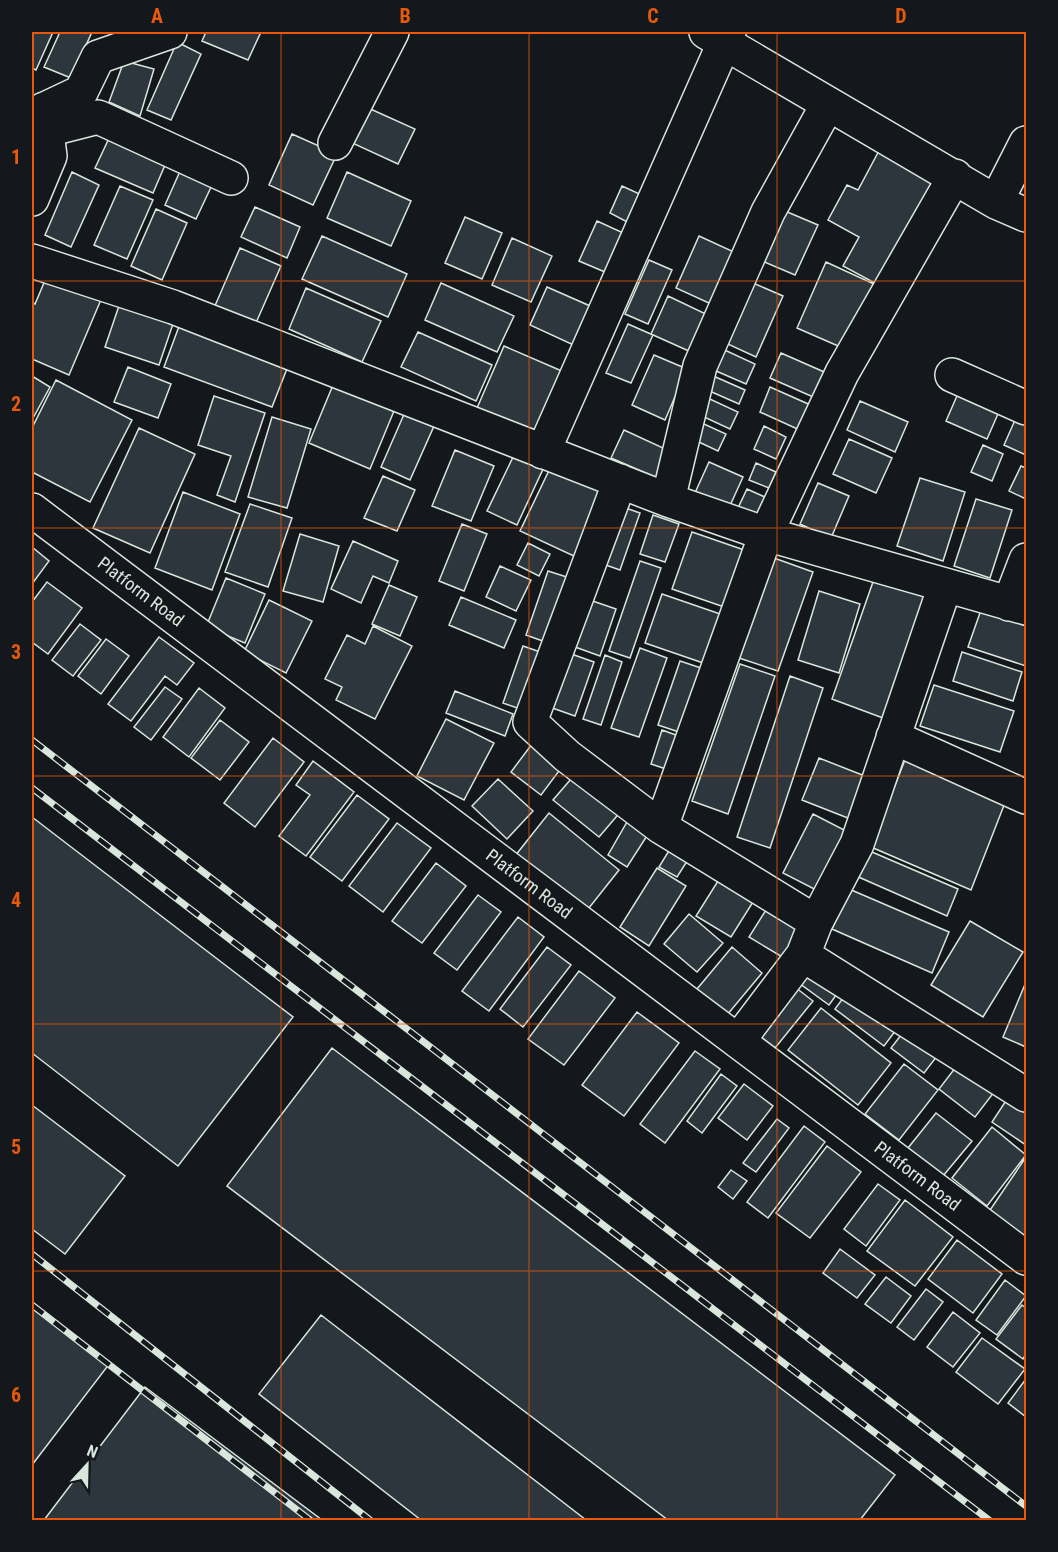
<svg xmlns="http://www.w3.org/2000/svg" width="1058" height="1552" font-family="'Roboto Condensed',sans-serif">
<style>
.building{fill:#2c363c;stroke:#d8e6dc;stroke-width:1.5}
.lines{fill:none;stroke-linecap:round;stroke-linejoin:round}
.street-casing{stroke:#d8e6dc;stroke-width:36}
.secondary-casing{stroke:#d8e6dc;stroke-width:36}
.street{stroke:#14181c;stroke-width:33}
.secondary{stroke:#14181c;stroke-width:33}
.rail-casing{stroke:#d8e6dc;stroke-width:7}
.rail{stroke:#14181c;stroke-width:4.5;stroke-dasharray:14;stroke-linecap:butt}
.grid{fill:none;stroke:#e8590c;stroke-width:1.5;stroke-opacity:0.55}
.labels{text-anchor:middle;stroke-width:4.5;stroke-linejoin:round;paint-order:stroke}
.street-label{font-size:18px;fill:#d8e6dc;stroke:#14181c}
.neatline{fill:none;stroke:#e8590c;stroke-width:2}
.grid-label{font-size:20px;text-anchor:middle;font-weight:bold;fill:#e8590c}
</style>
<rect width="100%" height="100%" fill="#14181c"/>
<path class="building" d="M32,32H53L36,70L32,68Z
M60,32H92L71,78L44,67Z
M206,32H261L248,60L202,41Z
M177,42L201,54L171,120L147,110Z
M124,61L154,69L140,116L109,102Z
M366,107L415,129L398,164L350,142Z
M112,132L168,158L153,193L95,168Z
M292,134L337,154L313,205L269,185Z
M881,147L942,180L884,288L843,266L859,237L828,220L847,185L858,190Z
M181,169L213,183L196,219L165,205Z
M72,172L99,185L71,247L45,235Z
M347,172L411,201L391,246L327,218Z
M120,186L153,200L127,259L94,245Z
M622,186L644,196L631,224L610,213Z
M255,207L300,227L287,258L241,237Z
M156,209L187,223L162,280L131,266Z
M785,211L818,225L795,275L762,261Z
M465,217L502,233L482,279L445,263Z
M597,221L630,236L612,275L579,261Z
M322,236L407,274L388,317L302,279Z
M699,236L734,252L711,304L676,288Z
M512,238L552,256L531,302L492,285Z
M240,248L281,266L255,325L214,308Z
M649,260L672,270L648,324L625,314Z
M826,262L874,284L845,349L797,328Z
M49,271L103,295L69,375L32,359V302L35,304Z
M746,280L783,296L756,357L719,340Z
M441,283L514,316L497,352L425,320Z
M547,287L597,309L580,348L530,325Z
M306,288L381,321L362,362L289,329Z
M668,296L708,315L691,352L651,334Z
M122,297L176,315L159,365L105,347Z
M181,321L290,361L272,407L164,367Z
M628,324L653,335L631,383L606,373Z
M418,332L492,365L476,401L401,367Z
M504,346L571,375L543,437L477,408Z
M716,346L755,364L746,384L707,367Z
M781,353L831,375L820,400L770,378Z
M654,355L687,369L665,420L632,405Z
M128,367L171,384L158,418L114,402Z
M702,371L745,390L739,404L696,385Z
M32,376L50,387L32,420Z
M56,380L132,420L90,502L32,472V428Z
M333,385L394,411L370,469L309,443Z
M770,387L815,407L804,432L760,412Z
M960,389L1001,407L987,439L946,421Z
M699,394L738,412L730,429L691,411Z
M214,396L265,413L235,502L217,495L231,456L198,445Z
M860,401L908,422L895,452L847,430Z
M1019,411L1026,415V455L1004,445Z
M405,412L434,426L410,480L381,467Z
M272,417L311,429L287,508L248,497Z
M693,419L726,434L718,451L686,436Z
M764,426L786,437L776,459L754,449Z
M139,428L195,454L150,553L93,528Z
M624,430L674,453L662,480L611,458Z
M849,439L892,458L876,493L833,474Z
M983,445L1003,454L992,481L971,472Z
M455,450L494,466L471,521L432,506Z
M515,453L544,467L517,525L487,511Z
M554,460L609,487L576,557L520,531Z
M709,462L743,477L728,510L694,495Z
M756,463L776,472L769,488L749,480Z
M1021,466L1026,468V499L1009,491Z
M383,476L415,490L397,531L364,518Z
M920,478L965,492L943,561L897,546Z
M818,483L849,496L831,538L800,524Z
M747,489L765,497L756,516L738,508Z
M183,492L240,514L212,590L155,568Z
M976,499L1012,510L990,578L954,566Z
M250,504L292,518L268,587L225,572Z
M620,506L640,513L620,570L600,563Z
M653,515L679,524L665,562L640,554Z
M462,524L487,534L464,591L439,581Z
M692,532L750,552L730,609L672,589Z
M300,534L339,546L323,602L283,591Z
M353,541L398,561L389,583L373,576L361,603L331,589Z
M528,543L550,554L539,576L517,565Z
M32,547L49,561L32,584Z
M774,558L813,572L778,671L739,658Z
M640,561L661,568L630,658L609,651Z
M500,566L531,580L516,611L486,597Z
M548,571L573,579L551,644L526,635Z
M226,578L265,594L245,643L206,627Z
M874,579L934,600L891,721L832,699Z
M47,582L82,608L48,654L32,642V602Z
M389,585L417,597L400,636L372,624Z
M819,591L860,604L839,673L798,660Z
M662,594L726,616L709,665L645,643Z
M461,597L516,620L504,648L449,625Z
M581,597L616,609L600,656L564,643Z
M269,600L312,621L286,673L244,652Z
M981,610L1026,626V666L968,647Z
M80,624L101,640L73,676L52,660Z
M373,626L412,646L375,719L336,700L342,687L325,679L347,635L365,644Z
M159,637L194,663L177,685L165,676L131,721L108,704Z
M106,639L129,656L101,694L78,676Z
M523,646L546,654L526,711L503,703Z
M640,648L667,658L639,737L611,728Z
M560,650L594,662L575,716L541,704Z
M962,652L1022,672L1013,701L953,681Z
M605,655L622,662L601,725L583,719Z
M680,661L713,672L691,736L658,725Z
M740,664L775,676L728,814L692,801Z
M790,676L823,688L770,848L737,837Z
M934,685L1014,711L1000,752L920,726Z
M165,687L182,699L151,740L134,727Z
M199,688L225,708L189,757L163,737Z
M455,691L513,714L505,736L446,713Z
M446,719L494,743L464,800L417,776Z
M220,720L249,742L220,780L191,758Z
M662,730L687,739L675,772L651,764Z
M273,738L304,762L255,827L224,803Z
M535,740L565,763L541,795L511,772Z
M908,752L1008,795L971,890L871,847Z
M819,758L875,780L858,822L802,800Z
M313,761L354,792L306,856L279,836L310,795L296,785Z
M577,772L622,810L599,837L553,800Z
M498,779L533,811L507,839L472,806Z
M357,795L389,819L342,881L310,857Z
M549,813L619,870L585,913L515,856Z
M813,814L850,833L820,892L783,873Z
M631,815L652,828L627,867L608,855Z
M32,817L293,1017L178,1166L32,1053Z
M397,823L431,848L383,912L349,886Z
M673,844L691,855L677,877L659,867Z
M865,849L958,889L947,916L854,875Z
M436,863L466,886L422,943L392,921Z
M657,868L686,886L649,946L620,927Z
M723,873L758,894L731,937L696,916Z
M849,889L949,932L932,973L832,929Z
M478,895L501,912L457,970L434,953Z
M771,902L805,922L784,958L749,937Z
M689,914L723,943L697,972L664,944Z
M518,917L544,937L489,1011L462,991Z
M970,921L1023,952L983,1017L931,985Z
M547,947L571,965L523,1027L500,1009Z
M732,947L762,973L727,1015L697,989Z
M812,965L842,987L829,1005L799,983Z
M579,971L615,998L564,1065L528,1039Z
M1026,982V1047L1003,1037Z
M791,984L813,1001L771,1053L750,1037Z
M849,990L899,1026L884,1046L835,1009Z
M821,1008L891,1063L858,1105L788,1050Z
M637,1012L679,1043L624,1116L582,1085Z
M908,1026L941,1051L924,1073L891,1048Z
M332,1048L895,1475L860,1520H668L227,1186Z
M695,1051L720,1069L665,1143L640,1124Z
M962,1059L998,1087L975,1117L939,1089Z
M904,1064L938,1090L899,1140L865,1114Z
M721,1074L737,1086L702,1133L687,1121Z
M744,1084L773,1106L747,1140L718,1118Z
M1013,1090L1026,1099V1145L992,1122Z
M32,1105L125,1176L65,1254L32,1229Z
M936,1113L972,1141L943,1176L908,1148Z
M777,1119L789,1128L756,1172L743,1163Z
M804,1126L825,1142L768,1218L747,1202Z
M992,1127L1026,1155L987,1206L952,1178Z
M827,1146L861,1172L810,1238L776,1213Z
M1026,1157V1239L988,1213Z
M731,1170L747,1181L733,1199L718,1187Z
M878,1184L900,1200L866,1246L844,1229Z
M905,1200L953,1237L915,1286L867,1251Z
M957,1240L1002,1274L973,1313L928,1279Z
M840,1249L875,1275L857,1298L823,1273Z
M886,1277L911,1296L891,1323L865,1304Z
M1005,1280L1026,1296L997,1335L976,1320Z
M926,1289L943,1302L914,1340L897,1327Z
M32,1303L110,1363L32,1465Z
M1022,1305L1026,1308V1354L1023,1359L996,1339Z
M953,1312L980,1333L953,1367L927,1347Z
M321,1315L586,1520H421L259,1394Z
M982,1338L1025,1369L998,1404L956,1372Z
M1026,1379V1417L1008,1403Z
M145,1387L322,1520H44Z"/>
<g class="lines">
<g class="street-casing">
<path id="street" d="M706,32L996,202L1026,215
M45,109L81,92L98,57L170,32
M47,130L98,117L231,178
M335,143L392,32
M32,199L50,156L44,109
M996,202L1026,143
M32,261L173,307L668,500L766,534L1026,608
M952,375L1026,408
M543,452L729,32
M620,481L530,722L567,756L661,827L816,922
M668,500L700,366L768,212L828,104
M1009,604L1026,560
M893,737L1026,797
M661,827L766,534L842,373L955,176
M803,955L1026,1095
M738,1041L803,955L816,922L857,844L945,586"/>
</g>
<g class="secondary-casing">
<g id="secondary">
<path id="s1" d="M32,510L1026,1258"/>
</g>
</g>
<use href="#street" class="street"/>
<use href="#secondary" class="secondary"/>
<g class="rail-casing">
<path id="rail" d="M32,740L1026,1506
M32,788L989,1520
M32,1254L370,1520
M32,1305L310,1520"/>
</g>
<use href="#rail" class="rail"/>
</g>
<path class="grid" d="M281,32V1520M529,32V1520M777,32V1520M32,281H1026M32,528H1026M32,776H1026M32,1024H1026M32,1271H1026"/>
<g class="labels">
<g class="street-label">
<text dy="6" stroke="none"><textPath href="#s1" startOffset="136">Platform Road</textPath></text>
<text dy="6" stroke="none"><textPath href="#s1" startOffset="622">Platform Road</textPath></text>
<text dy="6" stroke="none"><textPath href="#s1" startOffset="1108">Platform Road</textPath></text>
</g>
</g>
<rect width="1058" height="1552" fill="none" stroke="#14181c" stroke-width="66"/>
<g transform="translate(87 1465) rotate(22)" stroke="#14181c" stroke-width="4.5" paint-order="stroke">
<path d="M0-4.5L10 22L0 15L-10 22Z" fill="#d8e6dc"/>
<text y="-9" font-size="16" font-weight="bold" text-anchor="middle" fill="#d8e6dc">N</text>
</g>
<rect x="33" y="33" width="992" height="1486" class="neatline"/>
<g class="grid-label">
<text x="157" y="23">A</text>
<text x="405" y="23">B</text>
<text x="653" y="23">C</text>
<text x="901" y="23">D</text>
<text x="16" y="164">1</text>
<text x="16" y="411">2</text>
<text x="16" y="659">3</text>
<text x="16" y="907">4</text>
<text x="16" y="1154">5</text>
<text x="16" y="1402">6</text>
</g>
</svg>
